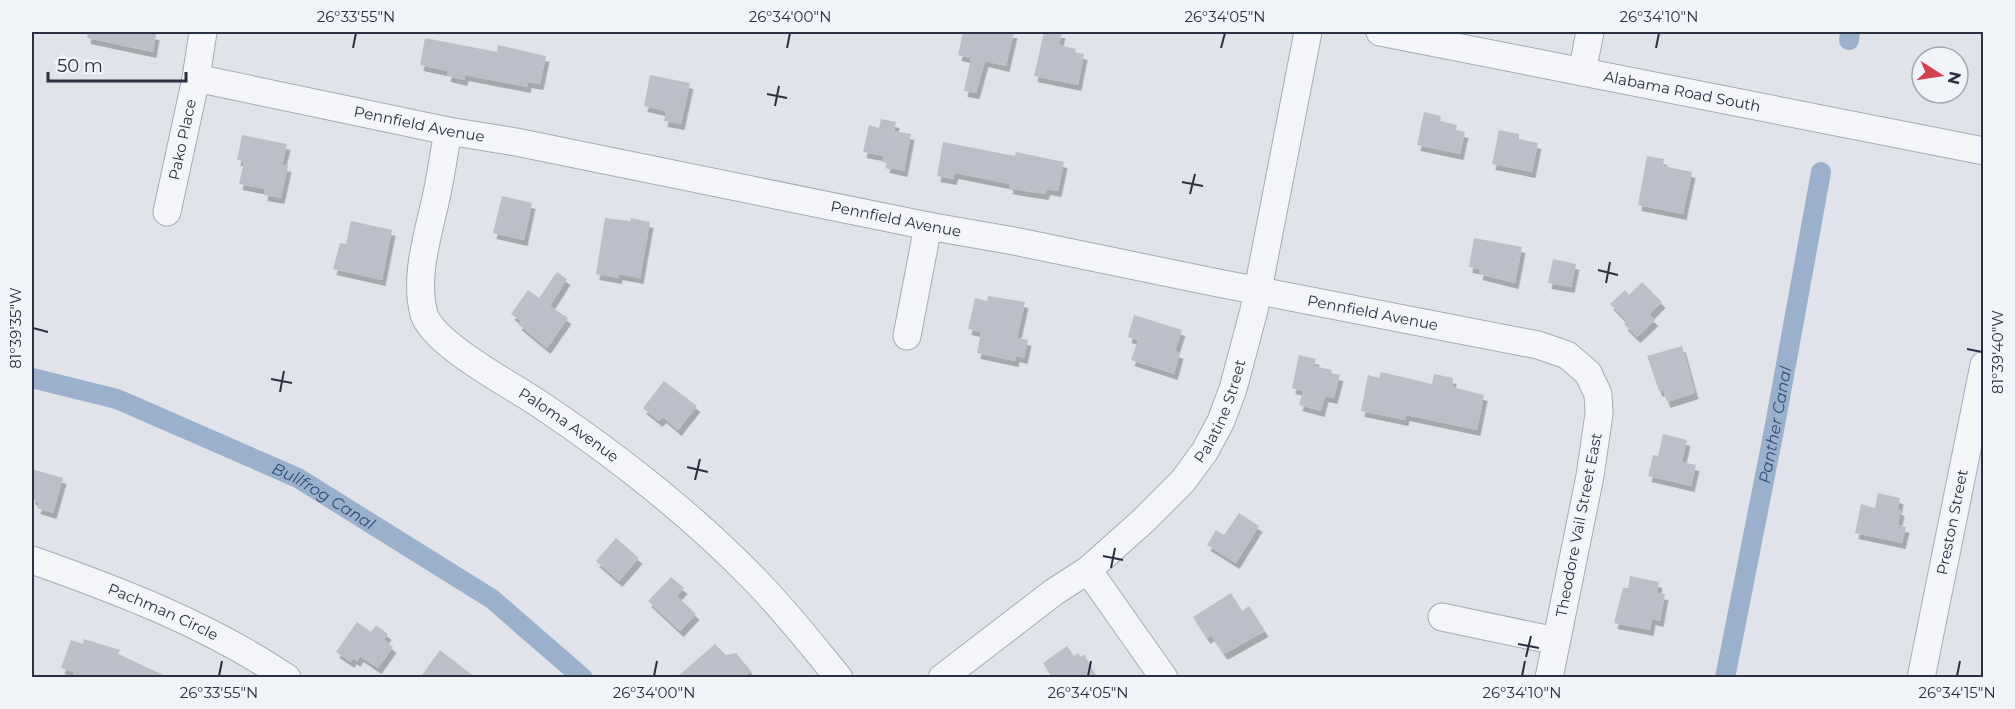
<svg xmlns="http://www.w3.org/2000/svg" width="2015" height="709" font-family="Montserrat,sans-serif">
<style>
.lines{fill:none;stroke-linecap:round;stroke-linejoin:round}
.canal{stroke:#9ab0cb;stroke-width:20}
.building{fill:#babfca;filter:url(#shadow)}
.minor-casing{stroke:#a5aab4;stroke-width:29}
.minor{stroke:#f3f5f8;stroke-width:27}
.ticks{fill:none;stroke:#283042;stroke-width:2}
.labels{text-anchor:middle;stroke-width:5;stroke-linejoin:round;paint-order:stroke}
.street-label{font-size:15px;fill:#283042;stroke:#f0f3f7}
.water-label{font-size:16px;font-style:italic;fill:#304d78;stroke:#f0f3f7}
.neatline{fill:none;stroke:#283042;stroke-width:2}
.ticks-label{font-size:15px;text-anchor:middle;fill:#283042}
</style>
<defs>
<filter id="shadow"><feDropShadow dx="3.5" dy="6" stdDeviation="0" flood-color="#0004"/></filter>
</defs>
<rect width="100%" height="100%" fill="#e0e4ea"/>
<g class="lines">
<g class="canal">
<path d="M1849,40L1850,32"/>
<path id="s1" d="M32,378L117,399L298,478L492,599L583,678"/>
<path id="s2" d="M1725,678L1775,425L1821,172"/>
</g>
</g>
<path class="building" d="M88,32H143L156,34L153,52L87,38Z
M963,32H1014L1006,66L985,61L976,93L964,91L971,58L958,55Z
M1044,32H1062L1059,45L1076,49L1075,52L1084,54L1078,85L1034,76Z
M425,38L497,52L498,45L546,56L540,84L528,82L527,87L465,75L464,80L447,76L448,71L420,65Z
M650,75L690,83L681,124L664,121L666,111L644,106Z
M1424,112L1441,116L1440,121L1457,125L1456,130L1465,132L1460,154L1417,145Z
M881,119L896,122L894,131L911,134L904,171L886,167L887,163L882,162L884,156L863,152L869,125L879,128Z
M1499,130L1519,134V139L1538,143L1532,172L1492,164Z
M242,135L287,144L282,165L288,166L281,198L264,195L265,189L239,184L244,161L237,160Z
M943,142L1015,156L1016,152L1064,162L1058,191L1047,189L1045,194L1025,191L1009,188L1010,184L955,173L953,179L937,176Z
M1647,156L1664,159L1663,166L1692,172L1683,214L1638,205Z
M502,196L532,203L524,240L493,233Z
M605,218L630,221L631,218L650,222L640,278L619,274L618,278L596,274Z
M351,221L392,230L382,280L333,269L340,243L346,244Z
M1474,238L1522,247L1515,283L1479,274L1480,269L1469,267Z
M1553,259L1576,264L1571,287L1548,283Z
M557,272L567,279L550,306L568,318L547,348L518,324L521,321L511,314L528,290L539,298Z
M1642,282L1662,302L1649,315L1655,320L1637,337L1624,324L1627,321L1610,304L1625,290L1629,295Z
M988,296L1025,302L1017,338L1028,340L1024,358L1016,356L1015,361L977,353L981,332L968,329L975,298L987,301Z
M1134,315L1182,330L1175,351L1180,353L1174,374L1131,360L1138,340L1128,337Z
M1682,346L1695,393L1667,402L1663,390L1659,391L1647,356Z
M1299,355L1316,359L1314,366L1332,370L1331,373L1340,375L1334,398L1325,396L1321,411L1299,405L1303,391L1292,388Z
M1381,372L1432,384L1434,374L1453,378L1452,387L1484,395L1477,430L1406,415L1405,420L1361,411L1368,375L1379,378Z
M664,381L697,406L678,430L663,417L659,421L643,408Z
M1663,434L1687,440L1682,462L1696,465L1691,486L1648,476L1653,455L1658,456Z
M32,469L63,478L53,513L37,508L39,502L32,499Z
M1878,493L1900,498L1898,509L1901,510L1898,525L1906,527L1902,543L1855,533L1861,504L1875,508Z
M1239,513L1259,526L1236,563L1207,545L1216,530L1224,535Z
M616,538L639,558L619,581L596,561Z
M1630,576L1659,582L1657,593L1665,594L1660,621L1652,619L1650,630L1614,623L1623,588H1628Z
M671,577L684,588L677,596L696,614L680,631L648,601Z
M1231,593L1242,611L1249,606L1265,631L1224,654L1211,635L1207,638L1193,617Z
M357,622L371,632L376,625L388,634L384,640L393,647L378,668L360,656L357,661L353,658L351,662L336,652Z
M84,639L120,650L118,654L170,678H72L74,672L61,668L71,640L83,644Z
M715,644L726,655L736,653L751,671L744,678H676Z
M1067,646L1074,656L1078,653L1081,657L1084,654L1097,678H1053L1043,663Z
M440,650L476,678H420Z"/>
<g class="lines">
<g class="minor-casing">
<g id="minor">
<path id="s3" d="M1380,32L1984,151"/>
<path d="M1582,72L1590,32"/>
<path id="s4" d="M196,78L448,131L516,142L928,226L1014,241L1218,283L1538,345L1567,355L1588,373L1598,394L1599,414L1590,476L1549,678"/>
<path id="s5" d="M448,131C444,153 441,176 436,198C428,235 414,277 424,314C433,344 511,385 538,403C614,454 689,512 753,578C784,609 811,644 839,678"/>
<path id="s6" d="M167,212L196,78L203,32"/>
<path d="M907,336L928,226"/>
<path id="s7" d="M32,560C120,591 209,625 287,678"/>
<path d="M1088,570L1164,678"/>
<path d="M1442,617L1556,641"/>
<path id="s8" d="M942,678L1054,592L1088,570L1143,521L1183,481L1205,451L1221,421L1233,389L1254,310L1308,32"/>
<path id="s9" d="M1921,678L1984,365"/>
</g>
</g>
<use href="#minor" class="minor"/>
</g>
<path class="ticks" d="M353,48L356,33M787,48L790,33M1221,48L1225,33M1656,48L1659,33M767,94L787,98M775,106L779,86M1182,182L1203,186M1190,194L1195,174M1598,270L1618,275M1606,283L1610,262M33,328L48,332M1967,349L1982,352M271,379L292,383M280,392L284,371M687,467L708,472M695,480L700,459M1103,556L1123,560M1111,568L1115,548M1518,644L1539,648M1526,657L1531,636M219,676L222,661M654,676L657,661M1088,676L1091,661M1522,676L1525,661M1957,676L1960,661"/>
<g class="labels">
<g class="street-label">
<text dy="5" stroke="none"><textPath href="#s3" startOffset="308">Alabama Road South</textPath></text>
<text dy="5" stroke="none"><textPath href="#s4" startOffset="228">Pennfield Avenue</textPath></text>
<text dy="5" stroke="none"><textPath href="#s6" startOffset="74">Pako Place</textPath></text>
<text dy="5" stroke="none"><textPath href="#s4" startOffset="714">Pennfield Avenue</textPath></text>
<text dy="5" stroke="none"><textPath href="#s4" startOffset="1200">Pennfield Avenue</textPath></text>
<text dy="5" stroke="none"><textPath href="#s8" startOffset="392">Palatine Street</textPath></text>
<text dy="5" stroke="none"><textPath href="#s5" startOffset="370">Paloma Avenue</textPath></text>
<text dy="5" stroke="none"><textPath href="#s9" startOffset="159">Preston Street</textPath></text>
<text transform="translate(1579 525) rotate(-79)" y="5">Theodore Vail Street East</text>
<text dy="5" stroke="none"><textPath href="#s7" startOffset="141">Pachman Circle</textPath></text>
</g>
<g class="water-label">
<text dy="6" stroke="none"><textPath href="#s2" startOffset="258">Panther Canal</textPath></text>
<text dy="6" stroke="none"><textPath href="#s1" startOffset="316">Bullfrog Canal</textPath></text>
</g>
</g>
<rect width="2015" height="709" fill="none" stroke="#f0f3f7" stroke-width="66"/>
<g transform="translate(1940 75) rotate(102)"><circle r="28" fill="#f0f3f7" stroke="#a0a5af" stroke-width="1.5"/>
<path d="M0-4.5L10 22L0 15L-10 22Z" fill="#d44050"/>
<text y="-9" font-size="16" font-weight="bold" text-anchor="middle" fill="#283042">N</text>
</g>
<path d="M48 72v9h138v-9" fill="none" stroke="#283042" stroke-width="3"/>
<text x="57" y="72" font-size="18" fill="#283042" stroke="#f0f3f7" stroke-width="4.5" paint-order="stroke">50 m</text>
<rect x="33" y="33" width="1949" height="643" class="neatline"/>
<g class="ticks-label">
<text x="356" y="22">26°33'55"N</text>
<text x="790" y="22">26°34'00"N</text>
<text x="1225" y="22">26°34'05"N</text>
<text x="1659" y="22">26°34'10"N</text>
<text transform="translate(16 328) rotate(-90)" y="5">81°39'35"W</text>
<text transform="translate(1998 352) rotate(-90)" y="5">81°39'40"W</text>
<text x="219" y="698">26°33'55"N</text>
<text x="654" y="698">26°34'00"N</text>
<text x="1088" y="698">26°34'05"N</text>
<text x="1522" y="698">26°34'10"N</text>
<text x="1957" y="698">26°34'15"N</text>
</g>
</svg>
